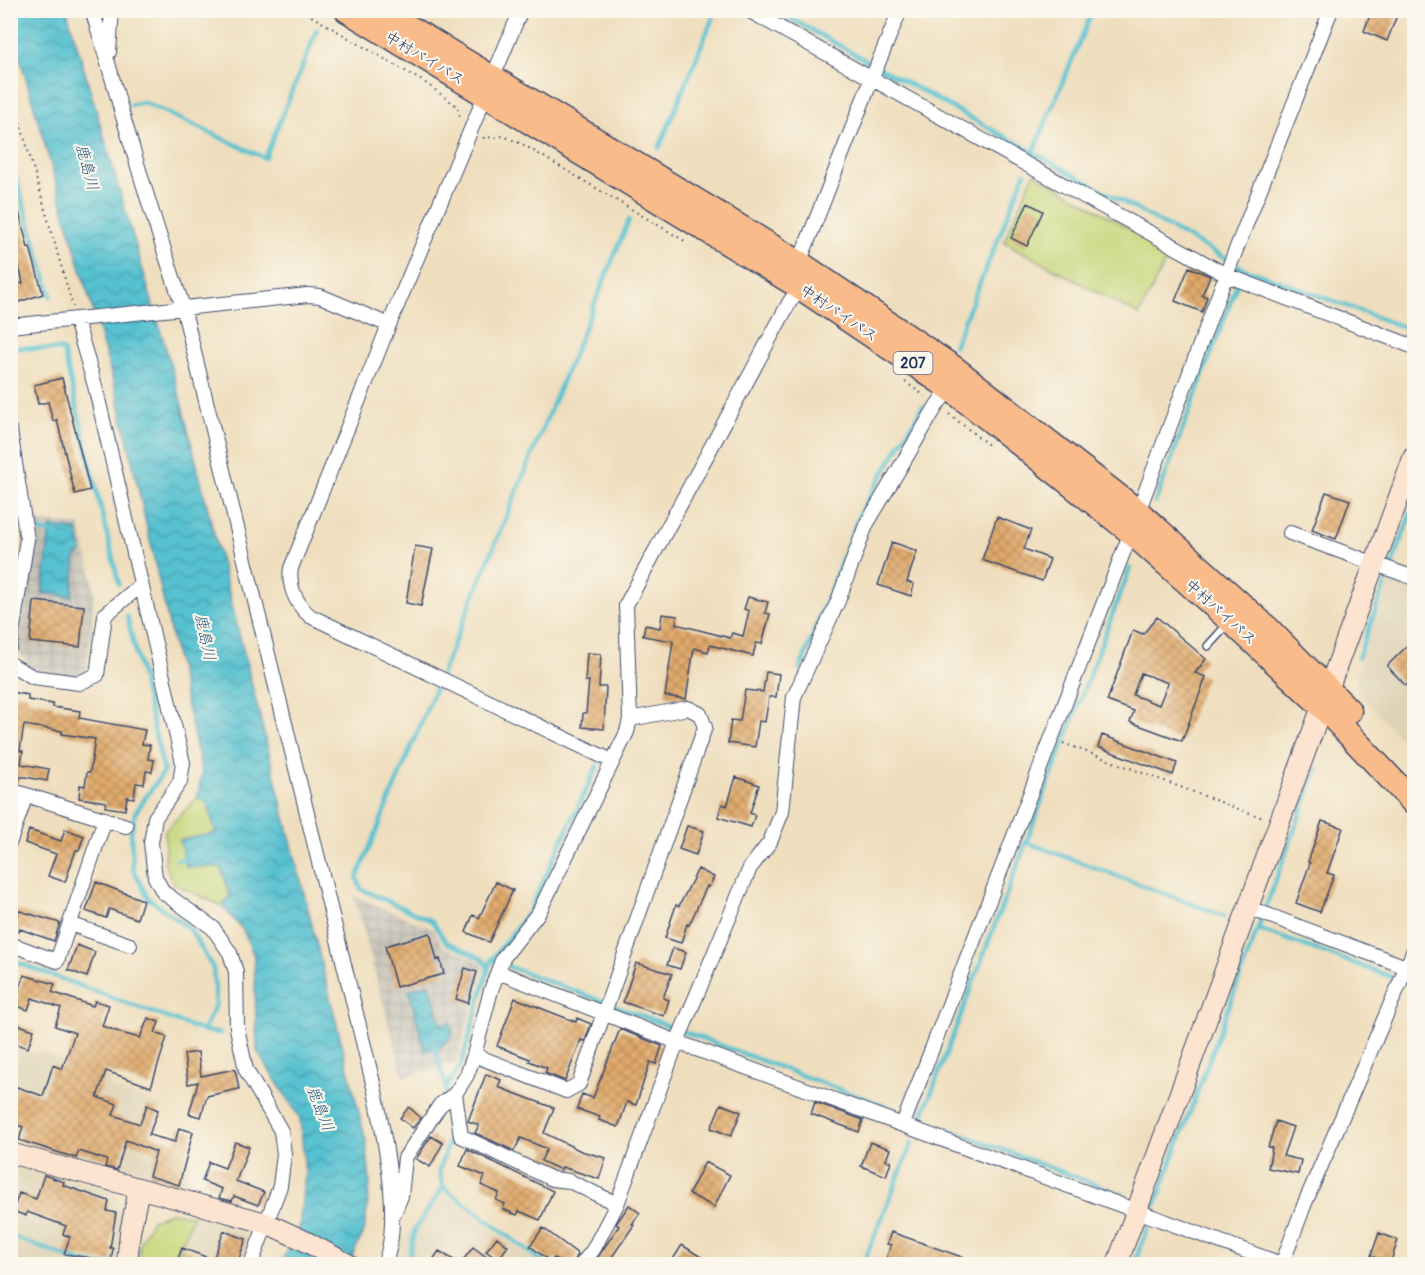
<svg xmlns="http://www.w3.org/2000/svg" width="1425" height="1275" font-family="Pangolin,'Klee One',sans-serif">
<style>
.built{fill:#dfd3b6}
.industrial{fill:url(#industrial-grid)}
.green{fill:#c4d577;stroke:#70826a;stroke-width:1.5}
.water{fill:url(#water-waves);stroke:#387897;stroke-width:1.5}
.lines{fill:none;stroke-linecap:round;stroke-linejoin:round}
.stream{stroke:#56c1d0;stroke-width:4.5}
.building{fill:url(#building-cross-hatch);fill-rule:evenodd}
.lane-casing{stroke:#3b496c;stroke-width:10}
.street-casing{stroke:#3b496c;stroke-width:16}
.secondary-casing{stroke:#3b496c;stroke-width:22}
.highway-casing{stroke:#3b496c;stroke-width:27}
.path{stroke:#3b496c;stroke-width:2;stroke-dasharray:1.5 4.5;stroke-linecap:butt}
.lane{stroke:#fff;stroke-width:7}
.street{stroke:#fff;stroke-width:14}
.secondary{stroke:#fde4d1;stroke-width:20}
.highway{stroke:#fabb8b;stroke-width:24}
.labels{text-anchor:middle;stroke-width:4.5;stroke-linejoin:round;paint-order:stroke}
.shield{fill:#fbf7ec;stroke:#5e6b89;stroke-width:1.5}
.shield-label{font-size:14px;font-weight:bold;fill:#1b2f5e}
.street-label{font-size:15px;fill:#1b2f5e;stroke:#fbf7ec}
.water-label{font-size:16px;font-style:italic;fill:#2d5b80;stroke:#fbf7ec}
</style>
<defs>
<pattern id="industrial-grid" width="8" height="8" patternUnits="userSpaceOnUse" patternTransform="scale(1.5)"><rect width="8" height="8" fill="#c8c4b8"/><path d="M0 4h8M4 0v8" fill="none" stroke="#aba9a1"/></pattern>
<pattern id="water-waves" width="16" height="10" patternUnits="userSpaceOnUse" patternTransform="scale(1.5)"><rect width="16" height="10" fill="#56c1d0"/><path d="M0 5q4-4 8 0t8 0" fill="none" stroke="#469dac"/></pattern>
<pattern id="building-cross-hatch" width="8" height="8" patternUnits="userSpaceOnUse" patternTransform="scale(1.5)"><rect width="8" height="8" fill="#e1aa6b"/><path d="M0 0l8 8M0 8l8-8" fill="none" stroke="#b68b5b"/></pattern>
</defs>
<rect width="100%" height="100%" fill="#fbf7ec"/>
<filter id="ink" filterUnits="userSpaceOnUse"><feTurbulence type="fractalNoise" baseFrequency=".0167" numOctaves="2"/><feDisplacementMap in="SourceGraphic" scale="12" xChannelSelector="R" yChannelSelector="G"/><feConvolveMatrix kernelMatrix="1 2 1 2 8 2 1 2 1" color-interpolation-filters="sRGB"/></filter>
<filter id="wash" filterUnits="userSpaceOnUse"><feTurbulence type="fractalNoise" baseFrequency=".008" numOctaves="4" result="noise"/><feDisplacementMap in="SourceGraphic" scale="24" xChannelSelector="R" yChannelSelector="G"/><feGaussianBlur stdDeviation="1.35" result="paint"/><feColorMatrix in="noise" values="0 0 0 0 0 0 0 0 0 0 0 0 0 0 0 0 0 1.4 0 .05"/><feComposite in="paint" operator="in"/></filter>
<g filter="url(#wash)">
<rect width="100%" height="100%" fill="#efdebd"/>
<path class="built" d="M1392,575L1414,584V753L1358,692L1357,672Z
M10,1045L36,1054L38,1051L112,1079L110,1086L163,1106L147,1150L191,1162L182,1193L11,1144Z
M10,1162L112,1191L124,1209L117,1264H11Z
M442,1193L539,1264H380Z
M193,1215L257,1230L242,1264H174Z"/>
<path class="industrial" d="M34,521L80,525L95,590L86,672L76,678L34,673L17,649Z
M354,896L433,929L443,946L481,962L483,969L456,1062L403,1077Z"/>
<path class="green" d="M1034,173L1170,252L1139,315L1004,242Z
M197,798L207,802L216,834L180,841L221,867L230,896L222,906L174,884L165,864V831Z
M171,1212L193,1215L174,1264H137L141,1240L152,1220Z"/>
<path class="water" d="M11,11H67L179,394L366,1141L370,1184L364,1232L348,1264H280L299,1230L305,1172L300,1118L257,1051L254,956L243,930L222,906L230,896L221,867H186L180,840L216,833L207,802L197,798L202,772L117,394L11,27Z
M50,527L77,530L82,553L76,555L72,597L43,593Z
M430,984L441,1025L450,1022L453,1034L442,1046L425,1051L409,990Z"/>
<g class="lines">
<path class="stream" d="M775,10L1243,268L1414,331
M130,105L143,102L265,158L317,30
M659,148L716,10
M1033,153L1093,10
M10,159L51,296
M954,346L1025,173
M10,347L63,350L119,584
M10,379L19,445
M1155,503L1238,282
M30,528V529L53,533L54,534
M127,616L164,771L135,813L131,832L133,869L148,898L190,929L213,968L216,1003L203,1031
M1358,658L1414,505
M800,669L860,513L923,406
M1026,842L1224,916
M177,860L189,859
M1258,929L1414,985
M10,960L203,1031L220,1033
M491,960L1124,1195
M488,968L483,959L446,942L432,921L361,889L357,878L629,220
M435,1045L446,1087L449,1140L439,1171L443,1187L545,1264
M446,1087L461,1065L491,960L529,912L597,766
M921,1120L1130,568
M1155,1206L1317,769
M10,1236L86,1264H94
M408,1261L415,1229L443,1187
M863,1264L912,1143
M1134,1264L1149,1224"/>
</g>
<g id="blocks">
<path class="building" d="M1372,10H1399L1387,41L1364,31Z
M10,192H14L28,248L30,247L43,294L16,303L12,285L23,283L14,246L12,247L10,238Z
M1028,203L1043,211L1027,246L1011,238Z
M1189,267L1210,276L1202,295L1207,297L1202,312L1175,301Z
M62,378L90,490L75,494L57,420L53,421L48,402L38,404L34,385Z
M1326,492L1350,500L1336,539L1312,530Z
M997,517L1031,530L1024,549L1050,559L1042,581L982,560Z
M892,542L917,551L907,582L914,584L911,596L878,585Z
M415,546L433,549L421,606L406,603Z
M748,597L768,602L765,613L770,614L762,644L756,643L753,656L710,645L708,652L694,648L686,699L665,696L673,641L643,636L645,625L660,628L662,614L677,616L676,624L730,638L732,633L743,636L749,611L744,609Z
M34,601L84,606L80,647L30,642Z
M1157,617L1206,659L1195,673L1206,677L1182,741L1130,722L1134,711L1107,701L1133,630L1143,634ZM1141,673L1168,683L1159,705L1133,695Z
M1414,639V677L1406,686L1387,666Z
M587,653L601,654L599,687H606L604,729L582,727L583,713H586L589,681H585Z
M766,672L779,674L776,697H769L765,722L759,721L755,747L728,743L731,720L740,721L745,690L763,692Z
M10,692L28,695V700L53,704V707L80,711L79,718L145,730L142,744L150,745L148,759L154,760L152,772L146,771L144,784L136,783L134,798L127,797L125,810L105,807L106,802L79,798L80,785L85,786L87,772H90L95,739L62,734V731L24,725L20,751H23L21,764L49,769L47,781L25,777H20L19,783L10,781Z
M1102,735L1177,763L1173,775L1098,747Z
M736,777L759,785L750,813L755,815L751,827L718,817L722,804L727,806Z
M1322,821L1343,828L1327,873L1334,875L1320,912L1296,903L1310,863L1308,862Z
M687,826L704,831L696,855L679,849Z
M65,829L84,836L79,850H76L65,882L48,876L56,854L25,843L29,830L61,841Z
M698,869L714,877L709,887L707,886L689,925L687,924L681,943L665,938L676,905L679,906Z
M96,882L143,900L137,919L109,909L106,918L86,911Z
M496,882L513,890L489,942L466,932L473,915L479,918Z
M10,908L60,923L54,941L20,929L19,932L10,929Z
M430,933L437,960L440,959L444,974L396,987L385,946Z
M77,945L95,952L87,977L68,970Z
M673,948L686,952L680,969L667,965Z
M636,963L672,974L663,998L669,1000L664,1016L623,1002Z
M465,968L477,972L468,1003L456,999Z
M24,975L55,984L52,992L93,1006L95,1001L109,1005L102,1026L125,1034L140,1038L148,1018L159,1022L155,1033L167,1037L151,1087L106,1071L97,1097L117,1104L113,1115L140,1124L147,1105L158,1110L149,1135L175,1142L179,1128L193,1132L179,1185L149,1176L156,1152L126,1140L117,1170L105,1167L107,1160L79,1151L76,1158L19,1140L23,1127L11,1123L14,1114L10,1113V1106L17,1087L43,1096L53,1065L62,1069L75,1033L55,1026L61,1008L32,998L28,1010L14,1005Z
M515,998L576,1022L577,1018L591,1024L585,1041L581,1040L565,1081L545,1073L547,1068L529,1061L530,1059L497,1046Z
M10,1022L34,1030L28,1048L10,1042Z
M620,1029L662,1046L656,1064L650,1062L636,1105L627,1102L618,1127L599,1120L600,1117L577,1109L582,1094L593,1098Z
M198,1052L201,1076L235,1069L239,1089L207,1096L201,1117L189,1114L198,1082L188,1084L184,1054Z
M486,1074L501,1080L498,1087L554,1108L544,1133L581,1151L606,1158L599,1179L562,1167L561,1170L541,1161L547,1149L521,1138L514,1151L475,1133L479,1125L468,1121Z
M815,1102L863,1120L859,1132L811,1114Z
M721,1104L741,1112L731,1136L711,1128Z
M409,1107L421,1118L413,1128L400,1118Z
M1276,1121L1293,1127L1283,1156L1301,1160L1298,1174L1268,1168L1272,1148L1268,1147Z
M431,1136L443,1143L430,1167L416,1159Z
M235,1142L249,1147L236,1181L264,1192L258,1205L234,1196L232,1201L219,1198L222,1189L202,1181L209,1162L225,1168Z
M870,1142L890,1149L886,1160L891,1162L886,1176L861,1166Z
M467,1149L553,1191L540,1220L519,1211L517,1215L503,1209L505,1204L496,1200L499,1193L481,1185L485,1176L460,1166Z
M705,1162L730,1175L714,1207L689,1194Z
M44,1175L64,1182L63,1185L109,1201L107,1211L116,1213L110,1248H113L111,1261L64,1254L70,1237L63,1234L66,1226L27,1212L26,1216L13,1211L19,1193L36,1199Z
M629,1205L640,1213L632,1224L634,1225L607,1264H593L619,1226L616,1224Z
M543,1228L578,1254L573,1264H563L554,1258L551,1262L530,1246Z
M224,1231L246,1239L237,1264L214,1257Z
M891,1232L979,1263L978,1264H884L891,1245L887,1244Z
M1379,1233L1398,1240L1390,1264H1377L1379,1259L1371,1256Z
M497,1237L508,1246L498,1260L486,1251Z
M682,1245L712,1264H670Z
M473,1247L496,1264H460Z
M182,1248L222,1263V1264H176Z
M439,1251L460,1264H430Z"/>
</g>
</g>
<g filter="url(#ink)">
<use href="#blocks" fill-opacity="0" stroke="#3b496c" stroke-width="1.5"/>
<g class="lines">
<g class="lane-casing">
<path id="lane" d="M1208,646L1227,625"/>
</g>
<g class="street-casing">
<path id="street" d="M92,10C103,44 112,78 122,113C141,178 161,243 183,307L375,1091C384,1136 403,1223 384,1264
M521,10L389,325L291,568C288,586 296,604 310,616L612,761
M748,10L1226,275L1414,347
M109,52L112,10
M799,263L872,78L900,10
M76,320L95,386L183,763L180,782L155,818L151,843L155,877L163,892L213,928L230,953L236,972L237,1028L246,1070L281,1131L284,1154L280,1186L251,1264
M10,326L308,295L320,296L389,325
M10,431L27,539L10,646
M1138,512L1226,275L1331,10
M1290,533L1414,578
M10,664L33,677L79,683L97,675L105,615L141,585
M10,790L126,826
M10,841L26,795
M1249,908L1414,970
M70,924L130,945
M10,944L57,961L105,819
M498,972L677,1042L1281,1264
M474,1055L566,1091L579,1084L705,727L700,714L688,708L630,719
M455,1094L461,1136L552,1179L569,1181L617,1204
M903,1124L1131,532
M394,1213L401,1196L405,1158L440,1105L455,1094L467,1075L474,1055L491,990L503,958L539,912L627,732L630,719L626,605L789,303L800,287
M582,1264L593,1250L617,1204L677,1042L750,868L770,842L782,812L794,697L838,601L866,525L937,405L950,388
M1282,1264L1305,1203L1414,950"/>
</g>
<g class="secondary-casing">
<path id="secondary" d="M10,1153L266,1223L303,1240L348,1264
M127,1264L130,1232L139,1189
M1117,1264L1414,456"/>
</g>
<g class="highway-casing">
<path id="highway" d="M347,10L800,287L950,388L1131,532L1231,621L1323,707L1414,803
M380,10L799,263L955,369L1138,512L1267,628L1349,711"/>
</g>
<path class="path" d="M301,10L424,82L457,106L460,117
M10,87L73,307
M483,138L503,136L522,144L688,243
M905,382L925,396
M949,414L991,447
M1063,743L1263,818"/>
<use href="#lane" class="lane"/>
<use href="#street" class="street"/>
<use href="#secondary" class="secondary"/>
<use href="#highway" class="highway"/>
</g>
</g>
<g class="labels">
<rect class="shield" x="893.5" y="352" width="39" height="22" rx="4.5"/>
<g class="shield-label">
<text x="913" y="368">207</text>
</g>
<g class="street-label">
<text transform="translate(425 58) rotate(31)" y="5">中村バイパス</text>
<text transform="translate(839 313) rotate(34)" y="5">中村バイパス</text>
<text transform="translate(1221 612) rotate(42)" y="5">中村バイパス</text>
</g>
<g class="water-label">
<text transform="translate(88 167) rotate(75)" y="6">鹿島川</text>
<text transform="translate(206 637) rotate(78)" y="6">鹿島川</text>
<text transform="translate(321 1108) rotate(69)" y="6">鹿島川</text>
</g>
</g>
<rect width="1425" height="1275" fill="none" stroke="#fbf7ec" stroke-width="36"/>
</svg>
